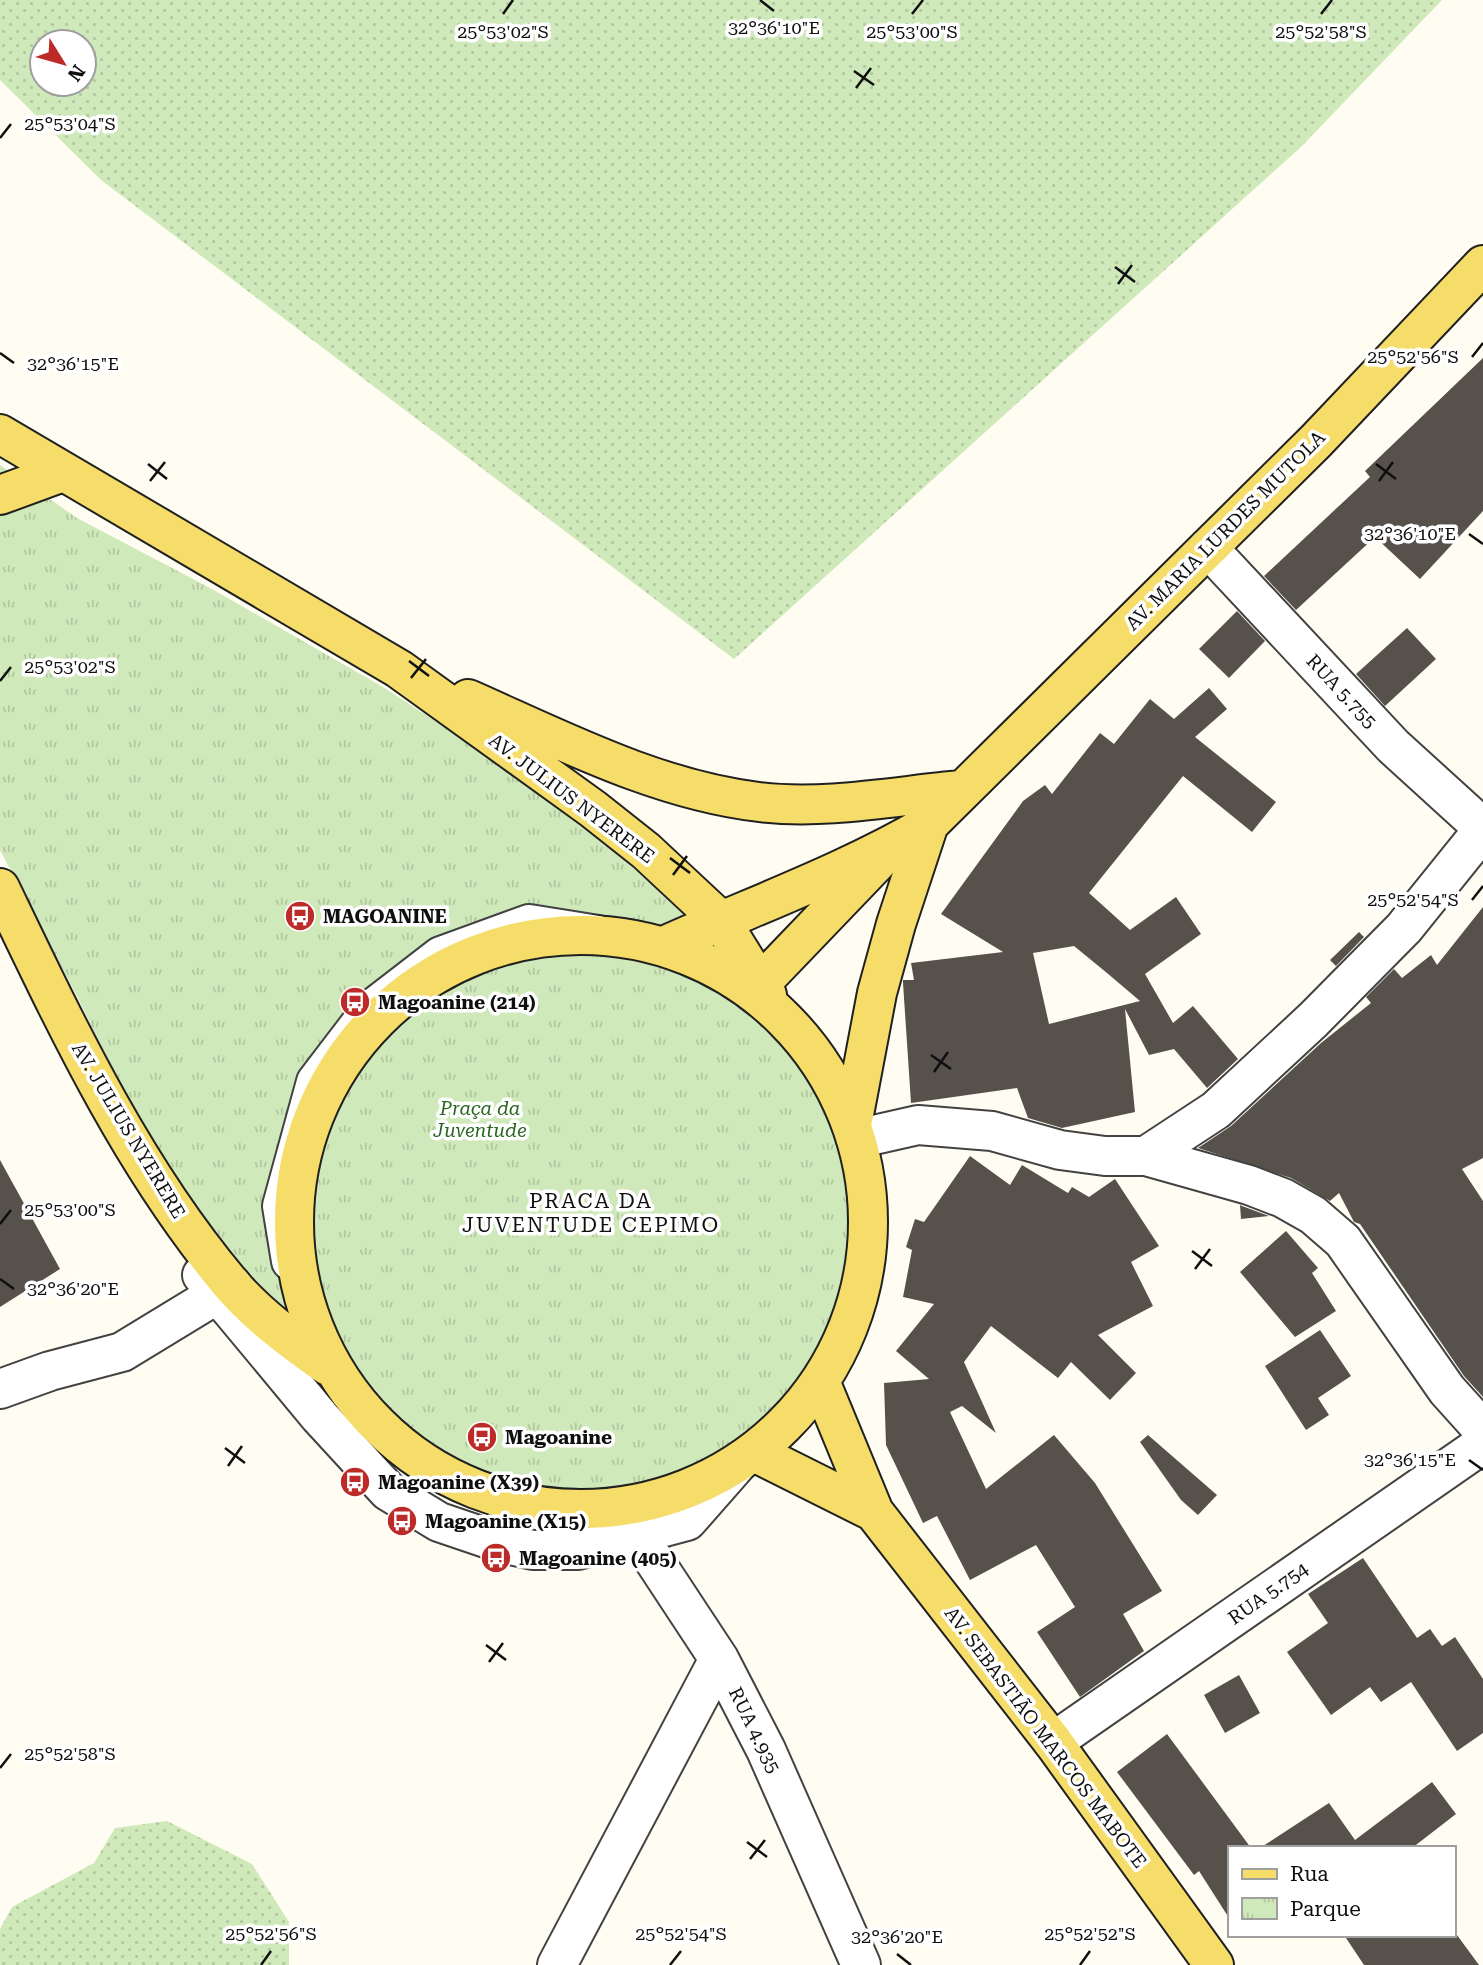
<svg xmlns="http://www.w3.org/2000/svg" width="1483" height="1965" font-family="'Roboto Serif',serif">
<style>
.grass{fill:url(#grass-dots);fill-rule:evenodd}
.park{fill:url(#park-tufts)}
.building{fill:#57514b;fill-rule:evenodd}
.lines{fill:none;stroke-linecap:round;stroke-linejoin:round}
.minor-casing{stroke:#424242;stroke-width:42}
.major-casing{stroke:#202020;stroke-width:42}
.minor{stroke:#fff;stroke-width:38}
.major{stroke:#f6dd69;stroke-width:38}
.ticks{fill:none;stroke:#0f0f0f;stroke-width:2.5}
.labels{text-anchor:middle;stroke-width:7;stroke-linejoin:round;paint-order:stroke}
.street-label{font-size:19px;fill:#0f0f0f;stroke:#fff}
.poi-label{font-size:19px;font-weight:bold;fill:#0f0f0f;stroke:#fff;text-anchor:start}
.park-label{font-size:19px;font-style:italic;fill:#29661f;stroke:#fff}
.neighbourhood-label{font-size:21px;letter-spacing:2px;fill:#0f0f0f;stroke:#fff}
.ticks-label{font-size:18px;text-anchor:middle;fill:#0f0f0f;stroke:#fff;stroke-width:7;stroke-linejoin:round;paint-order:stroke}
</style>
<defs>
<pattern id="grass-dots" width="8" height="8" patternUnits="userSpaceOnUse" patternTransform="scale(1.75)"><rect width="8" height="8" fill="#d0e9ba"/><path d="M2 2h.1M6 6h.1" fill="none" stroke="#b1c79f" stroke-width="1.8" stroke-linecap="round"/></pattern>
<pattern id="park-tufts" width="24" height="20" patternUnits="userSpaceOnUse" patternTransform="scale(1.75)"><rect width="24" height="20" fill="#d0e9ba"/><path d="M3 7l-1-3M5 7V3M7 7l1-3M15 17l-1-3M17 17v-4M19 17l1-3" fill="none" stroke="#b1c79f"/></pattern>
</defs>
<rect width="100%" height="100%" fill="#fffdf1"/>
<path class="grass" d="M0,0H1442L1302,146L734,659L101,180L0,80ZM42,42H84V84H42Z
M167,1821L252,1864L289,1922V1965H0V1929L12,1907L94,1863L115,1828Z"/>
<path class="park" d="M0,465L77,518L212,589L383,687L500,763L592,833L688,915L777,1012L833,1083L856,1139L868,1201L865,1264L849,1325L820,1381L789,1419L754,1452L703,1483L631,1506L556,1510L482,1494L415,1459L259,1310L126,1098L79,1000L0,850Z"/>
<path class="building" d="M1483,358V511L1420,579L1375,537L1296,610L1264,576L1370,477L1365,471Z
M1237,611L1265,641L1229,678L1199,649Z
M1407,628L1436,659L1385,706L1356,674Z
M1209,688L1227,709L1195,737L1276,802L1252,832L1183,776L1089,893L1130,930L1176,897L1201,934L1145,974L1173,1023L1193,1006L1238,1059L1207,1088L1174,1049L1149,1055L1125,1009L1135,1112L1062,1128L1028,1118L1017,1088L911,1103L903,983V980H914L911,963L1003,952L941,914L1023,801L1045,785L1052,794L1100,733L1114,744L1150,699L1174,719ZM1074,946L1107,973L1140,1001L1049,1024L1033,953Z
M1483,907V1158L1462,1169L1483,1201V1397L1464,1376L1360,1224L1354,1222L1339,1193L1330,1201L1291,1178L1198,1148L1231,1126L1321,1043L1371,1003L1366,997L1394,969L1402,978L1431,955L1437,965Z
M1359,932L1364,937L1336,966L1330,960Z
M970,1156L1010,1185L1022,1165L1068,1193L1072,1187L1089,1197L1115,1179L1159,1246L1131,1262L1153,1306L1098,1335L1136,1373L1110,1400L1071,1362L1058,1378L991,1326L964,1362L996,1433L962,1406L950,1412L986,1489L1054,1435L1095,1483L1162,1591L1123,1614L1144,1651L1080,1697L1037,1632L1075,1607L1036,1545L970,1580L937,1516L923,1523L886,1445L884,1383L929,1379L896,1351L934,1304L903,1297L912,1250L906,1247L915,1219L924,1222Z
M0,1160L60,1269L0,1307Z
M1240,1205L1242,1206L1269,1216L1241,1219Z
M1286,1231L1318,1268L1312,1273L1336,1311L1295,1337L1240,1272Z
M1320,1330L1351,1376L1318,1398L1329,1415L1306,1430L1265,1366Z
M1148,1435L1217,1495L1198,1515L1181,1500L1140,1442Z
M1363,1558L1417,1638L1430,1629L1442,1646L1455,1637L1483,1679V1733L1457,1751L1411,1682L1381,1702L1370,1687L1331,1715L1287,1652L1328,1623L1308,1594Z
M1239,1675L1260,1713L1225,1733L1204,1695Z
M1167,1734L1251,1848H1229V1918L1199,1871L1194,1875L1117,1772Z
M1432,1782L1456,1814L1412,1848H1260L1329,1803L1355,1840Z
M1344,1935H1457L1479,1965H1364Z"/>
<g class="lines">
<g class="minor-casing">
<path id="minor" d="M1208,548L1393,746L1483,828
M856,1139L918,1125L992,1131L1060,1150L1105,1156H1146L1249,1185L1283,1198L1313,1215L1343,1241L1447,1390L1483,1430
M1146,1156L1216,1110L1313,1020L1404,928L1483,830
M295,1261H291L282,1206L316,1082L371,1010L441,956L529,924L598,935
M202,1275L320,1417L388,1491L439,1522L501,1543L533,1550H578L687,1521L738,1463
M0,1389L50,1371L122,1352L232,1285
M631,1506L638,1536L719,1659L766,1750L861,1965
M1053,1742L1483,1444
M557,1965L719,1659"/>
</g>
<g class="major-casing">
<path id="major" d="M0,434L399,669L593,809L646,851L721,921L767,995
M0,495L63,472
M468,699C561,740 657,790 759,802C825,810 895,796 961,790
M0,888C66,1025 131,1165 230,1283C257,1315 294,1342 328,1366
M294 1222a287 287 0 1 1 574 0a287 287 0 1 1-574 0Z
M664,946C753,906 845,873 929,824L1316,441L1483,265
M760,984L878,861
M852,1125L877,993L896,924L929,824
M820,1381L874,1512L1053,1742L1214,1965
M754,1452L874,1512"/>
</g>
<use href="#minor" class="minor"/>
<use href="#major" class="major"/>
</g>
<path class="ticks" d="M760,0L774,11M503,14L513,0M912,14L923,0M1321,14L1332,0M854,71L874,85M856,88L871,68M0,138L11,124M1115,267L1135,282M1118,284L1132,265M0,353L14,363M1472,357L1483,343M148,464L167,479M1376,464L1396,479M150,481L165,462M1379,481L1393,462M1469,534L1483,544M409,661L429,676M411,678L426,659M0,681L11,667M670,858L690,873M673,875L687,856M1472,900L1483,886M931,1055L951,1069M934,1072L948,1052M0,1224L11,1210M1192,1251L1212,1266M1195,1269L1210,1249M0,1279L14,1289M225,1448L245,1463M1469,1460L1483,1470M228,1466L242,1446M486,1645L506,1660M489,1662L503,1643M0,1768L11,1754M747,1842L767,1857M750,1859L765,1840M897,1954L911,1965M261,1965L271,1951M670,1965L681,1951M1080,1965L1090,1951"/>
<defs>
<g id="bus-disc" transform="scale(1.575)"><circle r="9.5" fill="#bd2b28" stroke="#fff"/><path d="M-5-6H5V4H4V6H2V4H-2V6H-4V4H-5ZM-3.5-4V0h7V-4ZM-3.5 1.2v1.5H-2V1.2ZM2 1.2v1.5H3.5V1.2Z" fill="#fff"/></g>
</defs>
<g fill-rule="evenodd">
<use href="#bus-disc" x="300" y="916"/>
<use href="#bus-disc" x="355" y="1002"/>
<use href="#bus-disc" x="482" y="1437"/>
<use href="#bus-disc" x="355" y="1482"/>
<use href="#bus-disc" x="402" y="1521"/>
<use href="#bus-disc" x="496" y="1558"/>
</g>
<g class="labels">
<g class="street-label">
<text transform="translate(1225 530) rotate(-45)" y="7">AV. MARIA LURDES MUTOLA</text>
<text transform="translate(1342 691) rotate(47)" y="7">RUA 5.755</text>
<text transform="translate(572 798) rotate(37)" y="7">AV. JULIUS NYERERE</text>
<text transform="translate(129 1130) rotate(59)" y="7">AV. JULIUS NYERERE</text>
<text transform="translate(1268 1593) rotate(-35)" y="7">RUA 5.754</text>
<text transform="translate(755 1730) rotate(64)" y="7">RUA 4.935</text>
<text transform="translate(1046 1737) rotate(53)" y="7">AV. SEBASTIÃO MARCOS MABOTE</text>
</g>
<g class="poi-label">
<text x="323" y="923">MAGOANINE</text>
<text x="378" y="1009">Magoanine (214)</text>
<text x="505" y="1444">Magoanine</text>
<text x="378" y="1489">Magoanine (X39)</text>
<text x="425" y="1528">Magoanine (X15)</text>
<text x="519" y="1565">Magoanine (405)</text>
</g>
<g class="park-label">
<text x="480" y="1115">Praça da<tspan x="480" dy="22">Juventude</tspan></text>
</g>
<g class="neighbourhood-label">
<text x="591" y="1208">PRACA DA<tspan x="591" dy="24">JUVENTUDE CEPIMO</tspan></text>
</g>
</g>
<g class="ticks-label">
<text x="774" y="34">32°36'10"E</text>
<text x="503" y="38">25°53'02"S</text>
<text x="912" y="38">25°53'00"S</text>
<text x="1321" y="38">25°52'58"S</text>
<text x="70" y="130">25°53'04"S</text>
<text x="1413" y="363">25°52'56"S</text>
<text x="73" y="370">32°36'15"E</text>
<text x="1410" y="540">32°36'10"E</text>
<text x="70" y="673">25°53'02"S</text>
<text x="1413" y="906">25°52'54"S</text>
<text x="70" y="1216">25°53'00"S</text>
<text x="73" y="1295">32°36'20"E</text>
<text x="1410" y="1466">32°36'15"E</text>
<text x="70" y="1760">25°52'58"S</text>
<text x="271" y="1940">25°52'56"S</text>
<text x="681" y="1940">25°52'54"S</text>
<text x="1090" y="1940">25°52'52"S</text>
<text x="897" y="1943">32°36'20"E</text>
</g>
<rect x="1228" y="1846" width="228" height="91" fill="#ffffff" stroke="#9f9f9f" stroke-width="2"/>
<rect x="1242" y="1869" width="35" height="10" fill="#f6dd69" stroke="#9f9f9f" stroke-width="2"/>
<text x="1290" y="1881" font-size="21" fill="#0f0f0f">Rua</text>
<rect x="1242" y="1898" width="35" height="21" fill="url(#park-tufts)" stroke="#9f9f9f" stroke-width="2"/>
<text x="1290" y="1916" font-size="21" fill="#0f0f0f">Parque</text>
<g transform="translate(63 63) rotate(127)"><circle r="33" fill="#ffffff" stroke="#9f9f9f" stroke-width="2"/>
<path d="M0-5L12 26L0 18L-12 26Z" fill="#bd2b28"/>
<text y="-10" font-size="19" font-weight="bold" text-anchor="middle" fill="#0f0f0f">N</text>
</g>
</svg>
